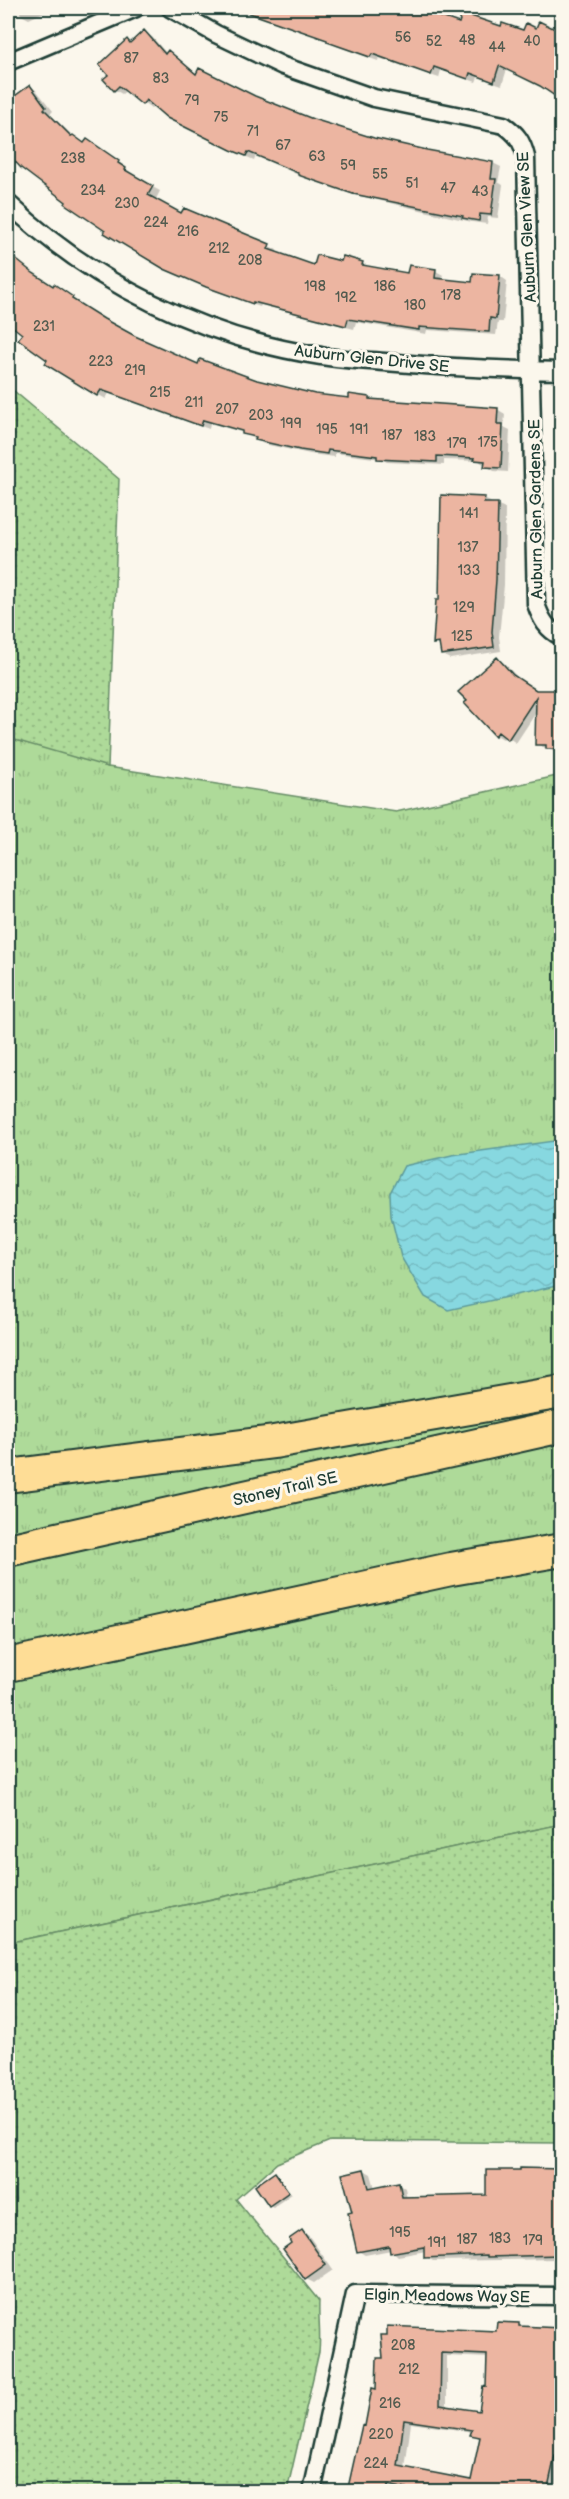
<svg xmlns="http://www.w3.org/2000/svg" width="569" height="2499" font-family="'Balsamiq Sans',sans-serif">
<style>
.grass{fill:url(#grass-tufts);stroke:#668c66;stroke-width:1.5}
.park{fill:url(#park-dots);stroke:#668c66;stroke-width:1.5}
.water{fill:url(#water-waves);stroke:#5d9a9b;stroke-width:1.5}
.shadow{fill:#0003;fill-rule:evenodd}
.building{fill:#ecb5a1;stroke:#1f3d34;stroke-width:1.5;fill-rule:evenodd}
.lines{fill:none;stroke-linecap:round;stroke-linejoin:round}
.minor-casing{stroke:#1f3d34;stroke-width:21}
.motorway-casing{stroke:#1f3d34;stroke-width:36}
.minor{stroke:#fbf7ec;stroke-width:16}
.motorway{stroke:#fedd96;stroke-width:32}
.labels{text-anchor:middle;stroke-width:6;stroke-linejoin:round;paint-order:stroke}
.number-label{font-size:14px;fill:#525b4f}
.street-label{font-size:16px;fill:#1f3d34;stroke:#fbf7ec}
</style>
<defs>
<pattern id="grass-tufts" width="24" height="20" patternUnits="userSpaceOnUse" patternTransform="scale(1.5)"><rect width="24" height="20" fill="#aeda99"/><path d="M3 7l-1-3M5 7V3M7 7l1-3M15 17l-1-3M17 17v-4M19 17l1-3" fill="none" stroke="#95bc84"/></pattern>
<pattern id="park-dots" width="8" height="8" patternUnits="userSpaceOnUse" patternTransform="scale(1.5)"><rect width="8" height="8" fill="#aeda99"/><path d="M2 2h.1M6 6h.1" fill="none" stroke="#95bc84" stroke-width="1.8" stroke-linecap="round"/></pattern>
<pattern id="water-waves" width="16" height="10" patternUnits="userSpaceOnUse" patternTransform="scale(1.5)"><rect width="16" height="10" fill="#87d8e0"/><path d="M0 5q4-4 8 0t8 0" fill="none" stroke="#74bac1"/></pattern>
</defs>
<rect width="100%" height="100%" fill="#fbf7ec"/>
<filter id="ink" filterUnits="userSpaceOnUse"><feTurbulence type="fractalNoise" baseFrequency=".0167" numOctaves="2"/><feDisplacementMap in="SourceGraphic" scale="12" xChannelSelector="R" yChannelSelector="G"/><feConvolveMatrix kernelMatrix="1 2 1 2 8 2 1 2 1" color-interpolation-filters="sRGB"/></filter>
<g filter="url(#ink)">
<path class="grass" d="M8,732L108,767L396,812L561,775V1824L8,1943V1947Z"/>
<path class="park" d="M8,386L119,479L108,767L8,738Z
M561,1824V2143L330,2141L277,2163L236,2199L319,2301C318,2318 321,2335 319,2352L287,2491H8V1943Z"/>
<path class="water" d="M561,1140V1285L448,1310L425,1297L401,1257L391,1216L390,1193L404,1166L452,1155Z"/>
<path class="shadow" d="M18,8H53L29,19L21,15Z
M252,8H419L423,9L422,12L460,25L524,32L537,30L540,23L562,33V103L557,95L546,88L507,69L502,85L478,77L476,82L441,70L439,78L379,58L378,61L336,46L329,41L277,23L269,19L271,14Z
M144,32L152,37L167,54L168,52L176,56L197,74L312,120L373,139L427,152L493,163L501,167L498,182L503,185L498,218L488,217L487,224L472,222L347,193L307,179L256,155L254,160L240,154L177,122L154,105L151,108L127,90L122,94L115,90L132,44Z
M30,86L37,91L53,111L50,114L74,137L85,144L95,146L126,167L125,168L133,174L132,176L160,191L155,201L182,215L269,246L277,250L276,254L315,267L361,273L364,264L370,267L409,275L436,271L443,275L442,281L474,284L500,276L507,281L503,322H498L496,335L427,330L426,334L356,322L354,329L261,305L260,307L215,291L174,273L107,230L22,167L8,152V103Z
M8,253L40,280L80,303L79,305L135,337L199,366L315,395L497,409L505,414L504,427L510,430L508,472L494,471L479,461L444,460V465L387,462L381,459L335,453V457L310,454L264,444L244,433L210,423L209,429L109,393L106,399L84,387L8,322Z
M484,499L505,509L504,585L499,637L501,651L450,659L442,655L441,647L435,643L441,601Z
M497,659L504,663L521,681L537,692H562V753L555,752L536,744L537,711L516,743L506,736L503,739L496,735L466,703Z
M364,2170L371,2174L375,2188L399,2184L405,2188L407,2199L487,2197L522,2170H562V2263L556,2259L433,2261L426,2257V2251L398,2256L391,2250L365,2255L358,2251L354,2213Z
M275,2174L292,2194L273,2207L270,2205Z
M302,2232L309,2236L333,2270L314,2283L306,2279Z
M519,2324L525,2328L562,2329V2459L554,2492H348L378,2391V2359L498,2332ZM447,2356L489,2358L488,2389L480,2413L447,2407ZM411,2423L473,2432L472,2435L481,2439L473,2480L405,2469Z"/>
<path class="building" d="M241,8H415L459,23L462,13L501,26L502,23L523,30L526,23L536,28L539,21L561,32V100L540,86L499,66L494,82L470,73L468,79L434,67L431,75L372,54L370,57L327,42V40L241,10Z
M144,30L165,54L168,50L196,74L199,68L255,96L313,119L374,138L427,150L493,162L491,179H496L491,215L480,214L479,221L462,218L463,216L353,194L298,175V173L248,152L246,156L231,150L167,118L146,100L142,105L119,86L114,91L103,79L108,75L99,65L127,39L130,43Z
M30,85L46,107L44,109L71,136L73,135L84,143L87,139L119,161L118,163L126,168L125,170L153,186L148,195L181,213L184,208L270,244L268,249L314,265L317,255L341,261L343,256L363,262L362,265L407,273L409,265L436,269L435,278L472,282L473,273L500,275L496,319L490,318L489,332L419,327V330L348,319L346,326L253,302V304L206,287L164,269L104,233L105,231L65,204L66,202L21,168L8,154V101Z
M8,253L33,273L53,286L54,284L73,297L72,299L104,319L135,336L198,364L200,359L257,380L315,394L349,398V394L369,397V399L498,408L497,424H503L501,468L484,467L485,461L474,460L475,458L437,456V462L377,459V456L328,450L327,454L300,450L255,440L256,437L242,434V431L203,420L201,426L101,390L97,396L45,364L47,360L18,339L22,334L8,323Z
M441,495L485,497L484,503H498L496,580L492,632L494,647L441,655L439,643L433,644L436,600H439Z
M497,657L513,675L536,690H561V749H546V745H535L536,697L508,740L498,732L495,736L464,703L467,701L458,692Z
M520,2168L561,2169V2255L487,2257V2255L424,2258V2247L390,2253L389,2246L357,2252L348,2213L352,2212L342,2174L364,2169L369,2188L399,2182L402,2197L486,2195V2170H520Z
M275,2172L289,2192L269,2206L255,2186Z
M302,2230L326,2265L305,2280L283,2249L291,2243L289,2239Z
M497,2322L519,2323V2326L561,2328V2437L558,2457L555,2456L547,2492H420L388,2485L387,2492H347L362,2425L365,2426L372,2388L376,2389L377,2358H383L381,2335H387V2326L496,2331ZM441,2353L487,2355L486,2387L483,2386L479,2411L440,2405ZM404,2420L472,2430L470,2435L480,2437L471,2480L398,2466Z"/>
<g class="lines">
<g class="minor-casing">
<path id="minor" d="M170,8L216,34L283,66L374,98L504,125C517,134 522,141 526,157L536,604C541,619 547,630 562,637
M8,62L136,8
M8,203C92,283 206,339 321,356C342,360 364,360 385,362C443,367 503,370 562,371
M312,2492L355,2294L562,2296"/>
</g>
<g class="motorway-casing">
<path id="motorway" d="M8,1476L274,1442L562,1392
M8,1550L562,1426
M8,1665L451,1569L562,1550"/>
</g>
<use href="#minor" class="minor"/>
<use href="#motorway" class="motorway"/>
</g>
</g>
<g class="labels">
<g class="number-label">
<text x="403" y="42">56</text>
<text x="467" y="45">48</text>
<text x="434" y="46">52</text>
<text x="532" y="46">40</text>
<text x="497" y="52">44</text>
<text x="131" y="63">87</text>
<text x="161" y="83">83</text>
<text x="192" y="105">79</text>
<text x="221" y="122">75</text>
<text x="253" y="136">71</text>
<text x="283" y="150">67</text>
<text x="317" y="161">63</text>
<text x="73" y="163">238</text>
<text x="348" y="170">59</text>
<text x="380" y="179">55</text>
<text x="412" y="188">51</text>
<text x="448" y="193">47</text>
<text x="93" y="195">234</text>
<text x="480" y="196">43</text>
<text x="127" y="208">230</text>
<text x="156" y="227">224</text>
<text x="188" y="236">216</text>
<text x="219" y="253">212</text>
<text x="250" y="265">208</text>
<text x="315" y="291">198</text>
<text x="385" y="291">186</text>
<text x="451" y="300">178</text>
<text x="346" y="302">192</text>
<text x="415" y="310">180</text>
<text x="44" y="331">231</text>
<text x="101" y="366">223</text>
<text x="135" y="375">219</text>
<text x="160" y="397">215</text>
<text x="194" y="407">211</text>
<text x="227" y="414">207</text>
<text x="261" y="420">203</text>
<text x="291" y="428">199</text>
<text x="327" y="434">195</text>
<text x="359" y="434">191</text>
<text x="392" y="440">187</text>
<text x="425" y="441">183</text>
<text x="488" y="447">175</text>
<text x="457" y="448">179</text>
<text x="469" y="518">141</text>
<text x="468" y="552">137</text>
<text x="469" y="575">133</text>
<text x="464" y="612">129</text>
<text x="462" y="641">125</text>
<text x="400" y="2237">195</text>
<text x="500" y="2243">183</text>
<text x="467" y="2244">187</text>
<text x="533" y="2245">179</text>
<text x="437" y="2247">191</text>
<text x="403" y="2350">208</text>
<text x="409" y="2374">212</text>
<text x="390" y="2408">216</text>
<text x="381" y="2439">220</text>
<text x="376" y="2468">224</text>
</g>
<g class="street-label">
<text transform="translate(526 227) rotate(-93)" y="6">Auburn Glen View SE</text>
<text transform="translate(372 358) rotate(6)" y="6">Auburn Glen Drive SE</text>
<text transform="translate(535 509) rotate(-91)" y="6">Auburn Glen Gardens SE</text>
<text transform="translate(285 1488) rotate(-13)" y="6">Stoney Trail SE</text>
<text transform="translate(447 2295) rotate(1)" y="6">Elgin Meadows Way SE</text>
</g>
</g>
<rect width="569" height="2499" fill="none" stroke="#fbf7ec" stroke-width="30"/>
<rect x="15" y="15" width="539" height="2469" fill="none" stroke="#1f3d34" stroke-width="2" filter="url(#ink)"/>
</svg>
